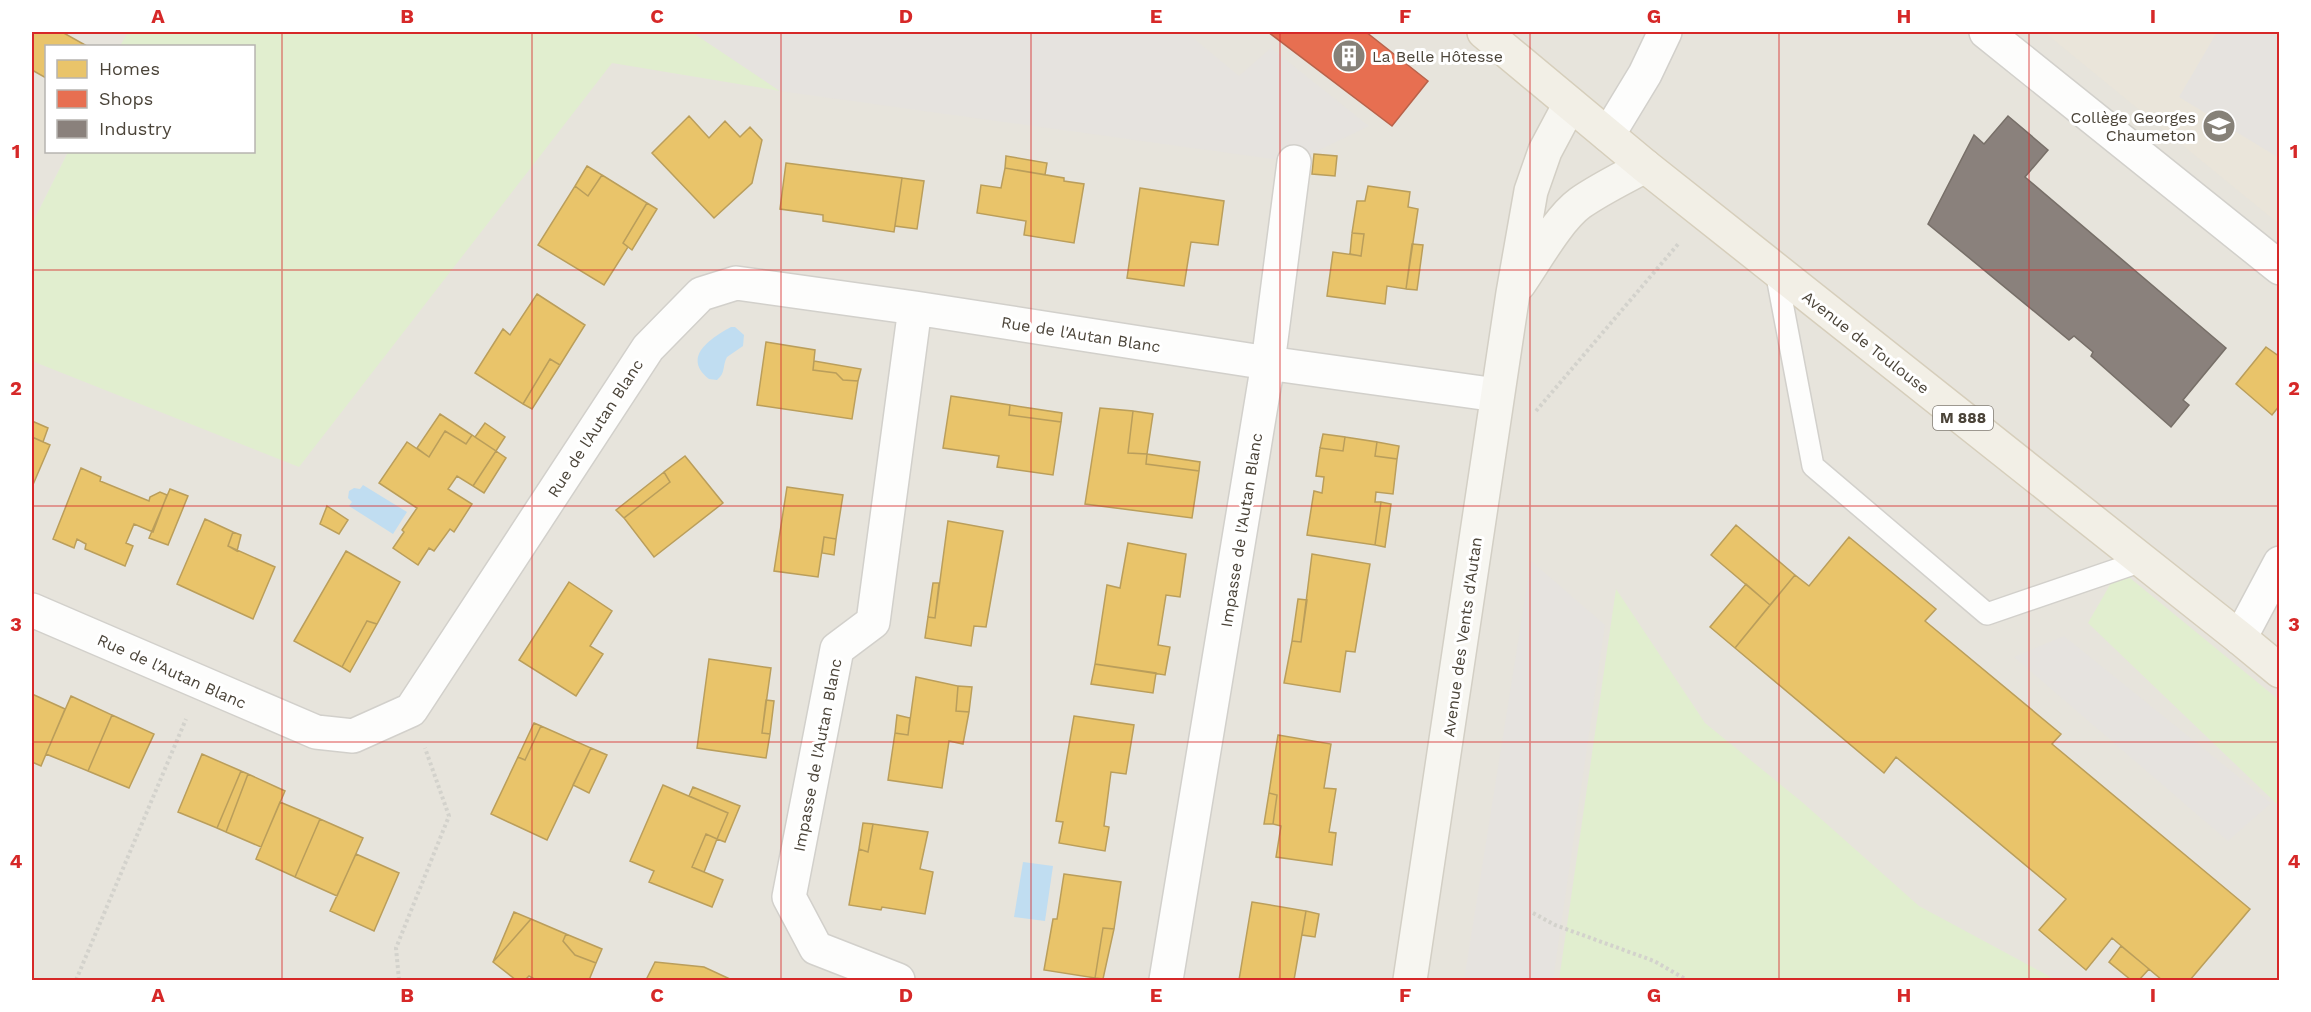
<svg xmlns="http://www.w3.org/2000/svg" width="2311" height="1012" font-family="'Work Sans',sans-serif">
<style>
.residential{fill:#e7e4dc;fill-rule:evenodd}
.education{fill:#eae5da}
.green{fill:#e1eecf}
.parking{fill:#e6e3df}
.water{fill:#c0ddf1}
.homes{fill:#e9c46a;stroke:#ba9e5b;stroke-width:1.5}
.shops{fill:#e76f51;stroke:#b8624a;stroke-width:1.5}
.industry{fill:#8a817c;stroke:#776f68;stroke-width:1.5}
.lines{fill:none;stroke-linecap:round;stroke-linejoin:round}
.lane-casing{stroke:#d2d0cb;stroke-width:24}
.street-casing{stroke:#d2d0cb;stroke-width:36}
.secondary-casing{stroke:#d3cfc5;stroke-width:36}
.primary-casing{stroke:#d6cebb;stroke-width:36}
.path{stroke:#d3d2cc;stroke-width:4;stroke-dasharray:3 3;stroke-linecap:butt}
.lane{stroke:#fdfdfc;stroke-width:21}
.street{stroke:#fdfdfc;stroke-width:33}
.secondary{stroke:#f7f6f1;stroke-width:33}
.primary{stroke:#f2efe6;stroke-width:33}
.grid{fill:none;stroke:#d62828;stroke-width:1.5;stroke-opacity:0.55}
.labels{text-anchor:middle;stroke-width:6;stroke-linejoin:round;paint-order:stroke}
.shield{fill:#fff;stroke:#817c74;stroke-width:1.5}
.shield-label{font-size:15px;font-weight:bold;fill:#4b4439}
.poi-label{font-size:16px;fill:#4b4439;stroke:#fff;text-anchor:start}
.street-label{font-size:16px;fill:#4b4439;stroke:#fff}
.neatline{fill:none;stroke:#d62828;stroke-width:2}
.grid-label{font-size:20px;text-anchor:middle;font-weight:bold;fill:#d62828}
</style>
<rect width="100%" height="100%" fill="#f4f2ee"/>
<path class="residential" d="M32,32H2279V980H32ZM46,46H254V152H46Z"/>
<path class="education" d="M2044,32H2279V224L2274,220Z"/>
<path class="green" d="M128,32H698L697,35L780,91L612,63L299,467L32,361V224L68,152H254V46H120Z
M2119,569L2279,700V806L2088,623Z
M1616,589L1705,723L1802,802L1919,906L2056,980H1559Z"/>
<path class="parking" d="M698,32H1186L1239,76L1271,48L1369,126L1294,162L780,91L696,35Z
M2217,32H2269L2279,38V158L2179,97Z
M1531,561L1605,625L1553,980H1464Z
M2064,636L2271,803L2228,841L2014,657Z"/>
<path class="water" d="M731,327H735L744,335L743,346L727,357C722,366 726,373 717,380L709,379C681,357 711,338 731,327Z
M363,485L407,512L393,534L349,506L352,502L348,498L349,491L354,488L360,489Z
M1023,862L1053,866L1045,921L1014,917Z"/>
<path class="homes" d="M32,32H62L87,46H46V78L32,70Z
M689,116L709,138L725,121L740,137L750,127L762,140L752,183L714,218L652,153Z
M1314,154L1337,156L1335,176L1312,174Z
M1006,156L1047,163L1045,175L1005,168Z
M786,163L902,178L894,232L823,221V215L780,209Z
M587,166L602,175L588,196L575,186Z
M1005,168L1064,178V181L1084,184L1074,243L1024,235L1026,221L977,213L981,185L1001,188Z
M602,175L647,203L623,243L628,247L604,285L538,245L575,186L588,196Z
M902,178L924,181L917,229L895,226Z
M1368,186L1410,192L1408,207L1418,209L1406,289L1387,286L1385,304L1327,296L1333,252L1361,256L1364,234L1352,233L1357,201H1365Z
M1140,188L1224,201L1218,245L1191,242L1184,286L1127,278Z
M647,203L657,209L632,250L623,243Z
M1352,233L1364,234L1361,256L1350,254Z
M1412,244L1423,245L1417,290L1406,289Z
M537,294L585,325L560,365L550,359L523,404L475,373L503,329L510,335Z
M766,342L815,350L813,370L836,373L843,380L858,381L852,419L757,405Z
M2266,347L2280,357V405L2272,415L2236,384Z
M550,359L560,365L532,409L523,404Z
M814,361L861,369L858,381L843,380L836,373L813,370Z
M951,396L1010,405L1009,415L1061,422L1053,475L997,467L999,456L943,448Z
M1010,405L1062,413L1061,422L1009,415Z
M1100,408L1133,411L1128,453L1147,454L1146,464L1199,471L1192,518L1085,504Z
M1133,411L1153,414L1147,454L1128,453Z
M440,414L472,435L466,444L445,431L429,457L417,448Z
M32,421L48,428L43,442L32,437Z
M485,423L505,437L496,451L475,437Z
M445,431L466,444L472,435L496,451L473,486L457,476L448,489L472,504L454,532L450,529L434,551L429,548L418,565L393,548L404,532L402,530L417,508L379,483L407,442L429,457Z
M1323,434L1345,437L1343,451L1320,448Z
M32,437L50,445L32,487Z
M1345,437L1377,442L1375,456L1397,459L1393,494L1376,492L1375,502H1381L1375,545L1307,535L1314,491L1322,493L1324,477L1316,476L1320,448L1343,451Z
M1377,442L1399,446L1397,459L1375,456Z
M496,451L506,458L484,493L473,486Z
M1147,454L1200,462L1199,471L1146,464Z
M685,456L723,503L654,557L624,518L670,482L664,472Z
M81,468L101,477L100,481L149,501L150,497L160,492L167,495L153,532L134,524L126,543L133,546L125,566L85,549L86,544L77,539L74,548L53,539Z
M664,472L670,482L624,518L616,510Z
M787,487L843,495L836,539L824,537L818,577L774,571Z
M170,489L188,496L168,545L149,538Z
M1381,502L1391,504L1385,547L1375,545Z
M327,506L348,520L339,534L320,524Z
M205,519L233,532L228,546L275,567L253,619L177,584Z
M948,521L1003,531L986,627L974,626L971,646L925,638L928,617L935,618Z
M1736,525L1795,575L1770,605L1711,555Z
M233,532L241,535L237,551L228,546Z
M824,537L836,539L834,555L822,553Z
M1849,537L1936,609L1925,621L2061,734L2052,744L2250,909L2190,980H2162L2112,938L2086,970L2039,930L2066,899L1896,757L1884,773L1735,648L1795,575L1809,586Z
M1128,543L1186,554L1180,597L1166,595L1158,645L1170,647L1165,675L1095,664L1107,585L1120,588Z
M346,551L400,582L377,624L367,621L342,667L294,641Z
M1312,554L1370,564L1355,652L1346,651L1340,692L1284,683L1292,641L1301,642Z
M569,582L612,611L590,646L603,654L576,696L519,660Z
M933,583H939L935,618L928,617Z
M1746,584L1770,605L1735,648L1710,627Z
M1298,599L1307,600L1301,642L1292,641Z
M367,621L377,624L350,672L342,667Z
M709,659L771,668L762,733L770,734L766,758L697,748Z
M1095,664L1156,673L1153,693L1091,684Z
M916,677L958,686L956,711L969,712L963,744L949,741L942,788L888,780L895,733L908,735Z
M958,686L972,687L969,712L956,711Z
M32,694L65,709L41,766L32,762Z
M71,696L112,715L88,771L46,754Z
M766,700L774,701L770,734L762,733Z
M112,715L154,734L129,788L88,771Z
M897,715L910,718L908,735L895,733Z
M1074,716L1134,725L1126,774L1111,772L1104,826L1109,827L1105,851L1059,843L1063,822L1056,821Z
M534,723L541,726L525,760L518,757Z
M541,726L591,748L547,840L491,814L518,757L525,760Z
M1278,735L1331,744L1324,788L1336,789L1329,832L1336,833L1332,865L1276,857L1281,826L1273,824L1277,795L1269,793Z
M591,748L607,755L589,793L573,785Z
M202,754L241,771L217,828L178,812Z
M241,771L248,774L226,832L217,828Z
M248,774L285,791L261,847L226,832Z
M663,785L728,813L717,839L706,834L692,867L723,880L712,907L649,882L654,871L630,861Z
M693,787L740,806L725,842L717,839L728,813L689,796Z
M1269,793L1277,795L1273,824H1264Z
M280,802L320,819L295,877L256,859Z
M320,819L363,838L337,896L295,877Z
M863,823L873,824L868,852L859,849Z
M873,824L928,832L920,869L933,872L925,914L882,907L881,910L849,905L859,849L868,852Z
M706,834L717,839L704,872L692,867Z
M356,854L399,873L374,931L330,911Z
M1064,874L1121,882L1114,929L1103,928L1095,978L1044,970L1053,919H1057Z
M1252,902L1306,911L1294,980H1239Z
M1306,911L1319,914L1315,937L1302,935Z
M514,912L531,919L493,962Z
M531,919L566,934L563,941L575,955L596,963L589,980H536L529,976L525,980H516L493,962Z
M1103,928L1114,929L1103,979L1095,978Z
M566,934L602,949L596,963L575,955L563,941Z
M2121,946L2149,969L2139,980H2131L2109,962Z
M655,962L704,967L732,980H646Z"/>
<path class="shops" d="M1268,32H1366L1428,81L1392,126Z"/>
<path class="industry" d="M2008,116L2048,150L2025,177L2226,348L2183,400L2189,405L2171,427L2091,356L2093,352L2074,336L2069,340L1928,224L1974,135L1984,144Z"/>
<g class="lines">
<g class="lane-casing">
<path id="lane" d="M1776,271L1813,466L1987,614L2142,561"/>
</g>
<g class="street-casing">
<path id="street" d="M1986,32L2280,268
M1608,135L1645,74L1665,32
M32,610L316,732L353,736L411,710L648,348L701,294L736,283L915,308L1268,363L1497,395
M2240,638L2280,563
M898,980L816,948L789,897L837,649L873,622L915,308
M1166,980L1268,363L1294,162"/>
</g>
<g class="secondary-casing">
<path id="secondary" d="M1519,284C1535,261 1558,219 1580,203C1600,189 1623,178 1645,166
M1410,980L1513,293L1531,191L1545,151L1570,104"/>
</g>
<g class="primary-casing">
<path id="primary" d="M1484,32L1645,166L2240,638L2280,671"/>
</g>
<path class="path" d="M1536,411L1679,243
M1533,913L1555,925L1654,961L1687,980
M76,980L186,719
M399,980L396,948L449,816L425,748"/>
<use href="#lane" class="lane"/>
<use href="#street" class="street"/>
<use href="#secondary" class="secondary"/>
<use href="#primary" class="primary"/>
</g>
<path class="grid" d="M282,32V980M532,32V980M781,32V980M1031,32V980M1280,32V980M1530,32V980M1779,32V980M2029,32V980M32,270H2280M32,506H2280M32,742H2280"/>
<defs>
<g id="building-disc" transform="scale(1.725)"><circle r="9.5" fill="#868178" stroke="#fff"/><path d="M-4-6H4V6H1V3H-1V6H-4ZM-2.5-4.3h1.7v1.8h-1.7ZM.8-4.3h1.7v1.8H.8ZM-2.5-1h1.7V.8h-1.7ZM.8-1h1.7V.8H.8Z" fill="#fff"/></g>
<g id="school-disc" transform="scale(1.725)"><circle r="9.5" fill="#868178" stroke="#fff"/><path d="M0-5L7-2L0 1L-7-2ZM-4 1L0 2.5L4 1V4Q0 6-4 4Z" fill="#fff"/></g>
</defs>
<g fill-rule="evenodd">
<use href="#building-disc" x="1349" y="56"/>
<use href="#school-disc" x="2219" y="126"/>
</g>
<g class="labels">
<rect class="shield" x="1933" y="406" width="60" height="24" rx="4.5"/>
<g class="shield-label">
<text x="1963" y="423">M 888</text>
</g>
<g class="poi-label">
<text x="1372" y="62">La Belle Hôtesse</text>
<text x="2196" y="123" text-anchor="end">Collège Georges<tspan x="2196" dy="18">Chaumeton</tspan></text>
</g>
<g class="street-label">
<text transform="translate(1081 334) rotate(9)" y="6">Rue de l'Autan Blanc</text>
<text transform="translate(1866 342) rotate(38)" y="6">Avenue de Toulouse</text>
<text transform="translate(595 428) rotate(-57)" y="6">Rue de l'Autan Blanc</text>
<text transform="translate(1241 530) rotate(-81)" y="6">Impasse de l'Autan Blanc</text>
<text transform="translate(1462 637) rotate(-82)" y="6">Avenue des Vents d'Autan</text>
<text transform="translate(172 671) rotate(24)" y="6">Rue de l'Autan Blanc</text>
<text transform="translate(817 755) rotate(-79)" y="6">Impasse de l'Autan Blanc</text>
</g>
</g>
<rect width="2311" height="1012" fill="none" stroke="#ffffff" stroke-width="66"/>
<rect x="45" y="45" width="210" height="108" fill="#ffffff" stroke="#b7b4b0" stroke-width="1.5"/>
<rect x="57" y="60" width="30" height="18" fill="#e9c46a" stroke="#b7b4b0" stroke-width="1.5"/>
<text x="99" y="75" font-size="18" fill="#4b4439">Homes</text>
<rect x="57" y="90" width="30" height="18" fill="#e76f51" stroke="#b7b4b0" stroke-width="1.5"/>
<text x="99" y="105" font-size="18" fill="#4b4439">Shops</text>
<rect x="57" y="120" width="30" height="18" fill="#8a817c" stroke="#b7b4b0" stroke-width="1.5"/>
<text x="99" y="135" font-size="18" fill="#4b4439">Industry</text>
<rect x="33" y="33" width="2245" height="946" class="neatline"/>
<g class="grid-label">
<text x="158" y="23">A</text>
<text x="407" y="23">B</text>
<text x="657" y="23">C</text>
<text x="906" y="23">D</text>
<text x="1156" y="23">E</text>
<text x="1405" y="23">F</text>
<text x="1654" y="23">G</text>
<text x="1904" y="23">H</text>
<text x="2153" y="23">I</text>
<text x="16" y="158">1</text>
<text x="2294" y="158">1</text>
<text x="16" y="395">2</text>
<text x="2294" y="395">2</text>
<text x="16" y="631">3</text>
<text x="2294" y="631">3</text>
<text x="16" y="868">4</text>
<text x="2294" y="868">4</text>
<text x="158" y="1002">A</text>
<text x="407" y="1002">B</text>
<text x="657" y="1002">C</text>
<text x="906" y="1002">D</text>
<text x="1156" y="1002">E</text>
<text x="1405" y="1002">F</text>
<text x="1654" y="1002">G</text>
<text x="1904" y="1002">H</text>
<text x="2153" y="1002">I</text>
</g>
</svg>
